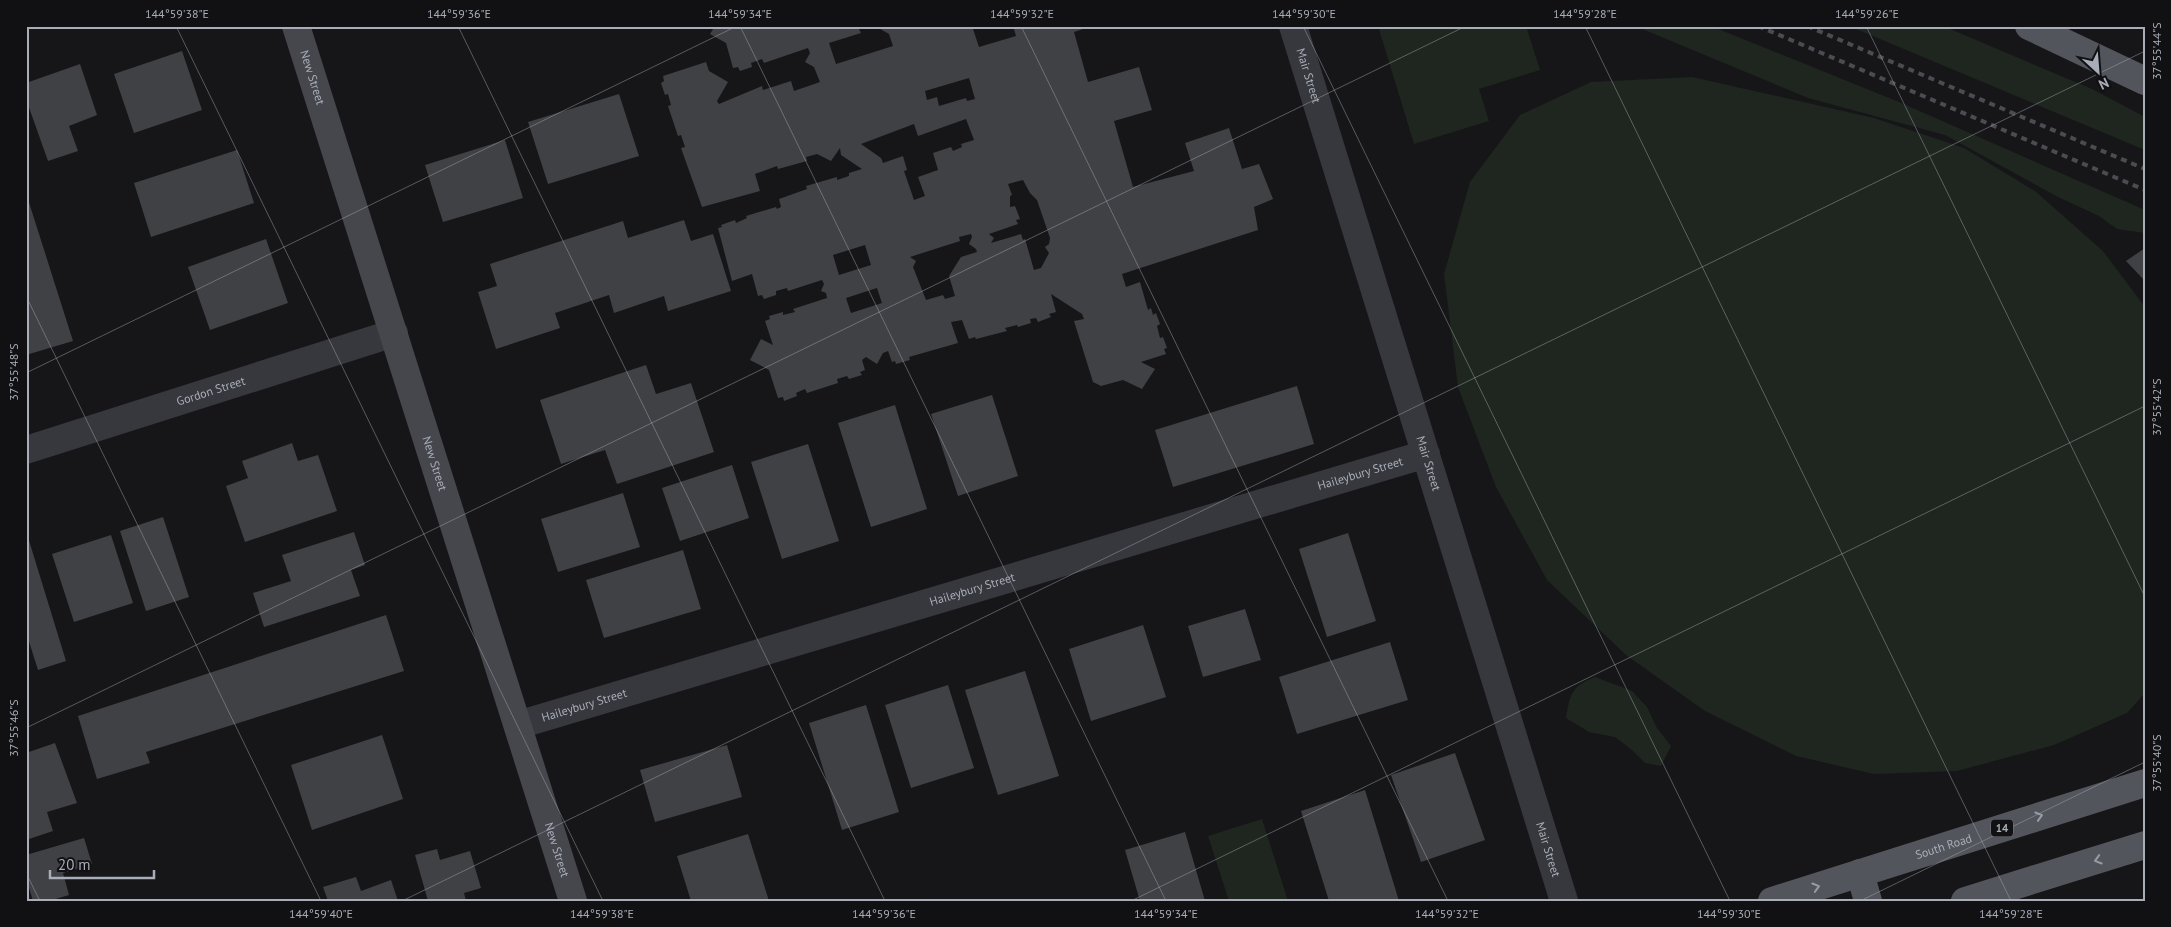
<svg xmlns="http://www.w3.org/2000/svg" width="2171" height="927" font-family="'PT Sans',sans-serif">
<style>
.green{fill:#1e261f}
.building{fill:#404145;fill-rule:evenodd}
.lines{fill:none;stroke-linecap:round;stroke-linejoin:round}
.street{stroke:#37383d;stroke-width:28}
.secondary{stroke:#45474d;stroke-width:28}
.primary{stroke:#53555c;stroke-width:28}
.rail{stroke:#4a4c52;stroke-width:4;stroke-dasharray:6 5;stroke-linecap:butt}
.oneway{stroke:#979ba6}
.ticks{fill:none;stroke:#a8adb8;stroke-width:1;stroke-opacity:0.45}
.labels{text-anchor:middle;stroke-width:4;stroke-linejoin:round;paint-order:stroke}
.shield{fill:#111113;stroke:#7b7e86;stroke-width:1}
.shield-label{font-size:11px;font-weight:bold;fill:#a8adb8}
.street-label{font-size:12px;fill:#a8adb8;stroke:#111113}
.neatline{fill:none;stroke:#a8adb8;stroke-width:2}
.ticks-label{font-size:12px;text-anchor:middle;fill:#a8adb8}
</style>
<rect width="100%" height="100%" fill="#161618"/>
<path class="green" d="M1378,26H1526L1540,70L1479,89L1489,121L1414,144Z
M1635,26H1711L1899,102L2145,210V233L2117,229L2099,216L2058,197L1945,135L1808,98Z
M1849,26H1943L2092,89L2145,117V150Z
M1692,77L1874,118L1964,148L2035,191L2103,251L2145,307V693L2127,713L2054,745L1957,771L1874,774L1796,756L1705,711L1626,655L1547,580L1496,487L1458,387L1444,274L1470,182L1520,115L1591,82Z
M1595,677L1632,691L1647,707L1657,728L1671,746L1661,766L1645,763L1632,750L1615,737L1589,732L1566,718C1570,695 1571,686 1595,677Z
M1262,819L1288,901H1229L1208,836Z"/>
<path class="building" d="M715,26H867L859,29L861,33L829,43L836,64L893,46L889,34L875,26H972L979,47L1016,36L1013,26H1092L1074,32L1088,82L1139,67L1152,110L1114,121L1133,187L1194,171L1185,143L1229,128L1242,169L1259,164L1273,199L1254,207L1258,230L1122,274L1126,287L1140,282L1148,310L1151,308L1153,315L1156,313L1160,324L1157,326L1160,338L1163,337L1167,348L1164,349L1166,354L1141,362L1155,369L1142,389L1123,380L1101,386L1093,382L1074,321L1084,319L1082,314L1051,294L1056,312L1049,314L1051,317L1038,322L1036,318L1030,319L1031,323L1018,327L1017,325L1005,328L1007,331L976,339L975,337L969,339L962,320L951,322L958,343L909,357L910,360L896,364L895,361L892,362L888,351L883,353L877,364L866,357L862,360L865,370L860,372L862,375L849,379L847,376L837,379L838,383L807,393L805,389L796,393L797,396L784,401L783,397L778,398L769,370L750,360L761,339L773,345L765,321L770,319L769,316L783,312V315L795,312L793,309L827,298L826,293L821,291L824,284L822,280L788,291L787,288L776,291V295L764,299L762,295L758,296L752,274L732,281L718,228L722,227L721,225L735,220L736,223L747,218L746,216L776,207L777,209L781,207L779,199L807,189L806,186L837,177V180L849,176V173L862,169L841,155L840,148L831,161L817,154L806,157L807,161L778,169L777,166L755,174L760,191L702,207L681,148L685,147L681,135L678,136L668,106L671,105L668,94L665,95L661,83L664,81L663,76L706,62L709,71L728,82L717,101L719,104L762,86L763,90L791,81L794,91L820,82L814,67L805,62L810,53L808,48L764,63L762,59L751,63L752,67L740,71L738,67L733,68L726,43L710,34ZM969,78L975,99L967,101L966,98L939,106L937,97L927,100L925,91ZM966,119L974,140L961,144L962,147L953,151L951,147L933,153L938,170L918,177L925,196L914,200L904,171L907,170L903,156L883,163L881,158L861,144L914,124L918,136ZM1023,180L1030,193L1037,200L1050,238L1049,244L1045,247L1049,253L1041,268L1034,270L1025,239L1023,240L1021,234L991,243L994,238L989,234L1018,224L1016,220L1020,219L1015,206L1010,207V196L1012,195L1008,184ZM971,234L972,237L969,244L976,249L977,252L961,257L949,276L955,296L945,299L943,295L926,300L913,267L916,261L910,257L960,241L959,237ZM865,245L871,265L839,275L833,255ZM877,288L882,303L851,313L846,298Z
M182,51L202,110L134,133L114,74Z
M80,64L97,115L69,126L78,151L48,161L26,99V83Z
M619,94L639,156L548,184L528,122Z
M505,140L523,198L443,222L425,165Z
M237,150L254,203L151,237L134,183Z
M26,193L73,341L26,355Z
M684,220L691,241L713,234L731,291L668,311L664,296L614,313L609,295L555,313L560,328L496,349L478,292L497,286L490,264L623,221L628,238Z
M266,239L288,303L210,330L188,267Z
M2145,248V281L2126,261Z
M646,365L656,394L691,383L714,452L617,484L605,450L561,464L540,400Z
M1297,386L1314,444L1173,487L1155,430Z
M992,395L1018,476L958,496L931,414Z
M895,405L927,509L871,527L838,423Z
M292,443L298,461L318,455L337,511L245,542L226,486L248,478L242,461Z
M808,444L839,541L782,559L751,462Z
M732,465L749,518L680,541L662,488Z
M623,493L640,547L558,572L541,519Z
M163,517L189,597L146,611L120,531Z
M354,532L365,565L351,570L360,596L264,627L253,593L291,581L282,555Z
M1348,533L1376,621L1327,637L1299,549Z
M27,534L66,661L38,670L26,632Z
M111,535L133,603L74,622L52,554Z
M683,550L701,609L604,638L586,580Z
M1245,609L1261,660L1203,677L1188,626Z
M386,615L404,671L146,752L150,763L97,779L78,716Z
M1143,625L1166,697L1091,721L1069,649Z
M1390,642L1408,700L1297,734L1279,677Z
M1025,671L1059,776L998,795L965,690Z
M948,685L974,768L911,788L885,705Z
M866,705L899,812L842,830L809,723Z
M382,735L403,799L312,830L291,765Z
M55,743L77,803L47,812L53,831L26,840V753Z
M727,745L742,797L655,822L640,770Z
M1455,753L1485,840L1421,862L1391,775Z
M1365,790L1399,901H1329L1301,811Z
M1185,832L1205,901H1140L1125,850Z
M748,834L769,901H691L677,856Z
M84,838L92,864L63,873L69,895L49,901H33L26,878V855Z
M437,849L440,860L470,851L481,888L464,893L466,901H428L415,855Z
M356,877L361,891L391,880L398,901H328L323,887Z"/>
<g class="lines">
<g class="street">
<path id="s1" d="M1293,26L1564,901"/>
<path id="s2" d="M26,450L394,333"/>
<path id="s3" d="M518,725L1426,454"/>
</g>
<path class="secondary" id="s4" d="M296,26L573,901"/>
<g class="primary">
<path d="M2029,26L2145,81"/>
<path d="M1860,873L1868,901"/>
<path id="s5" d="M1772,901L2145,783"/>
<path d="M1965,901L2145,845"/>
</g>
<path class="rail" d="M1758,26L2145,190
M1807,26L2145,169"/>
</g>
<defs><path id="oneway-chevron" d="M-2-3.5L2.5 0L-2 3.5" fill="none" stroke-width="1.6" stroke-linecap="round" stroke-linejoin="round" transform="scale(1.25)"/></defs>
<g class="oneway">
<use href="#oneway-chevron" transform="translate(2039 816) rotate(-17)"/>
<use href="#oneway-chevron" transform="translate(2098 860) rotate(163)"/>
<use href="#oneway-chevron" transform="translate(1816 887) rotate(-17)"/>
</g>
<path class="ticks" d="M176,26L603,901M458,26L885,901M740,26L1166,901M1021,26L1448,901M1303,26L1730,901M1585,26L2011,901M1866,26L2145,597M26,296L321,901M26,373L737,26M26,728L1466,26M26,873L40,901M402,901L2145,51M1131,901L2145,406M1860,901L2145,762"/>
<g class="labels">
<rect class="shield" x="1991" y="819.5" width="22" height="17" rx="4"/>
<g class="shield-label">
<text x="2002" y="832">14</text>
</g>
<g class="street-label">
<text dy="4" stroke="none"><textPath href="#s4" startOffset="54">New Street</textPath></text>
<text dy="4" stroke="none"><textPath href="#s1" startOffset="52">Mair Street</textPath></text>
<text dy="4" stroke="none"><textPath href="#s2" startOffset="194">Gordon Street</textPath></text>
<text dy="4" stroke="none"><textPath href="#s4" startOffset="459">New Street</textPath></text>
<text dy="4" stroke="none"><textPath href="#s1" startOffset="458">Mair Street</textPath></text>
<text dy="4" stroke="none"><textPath href="#s3" startOffset="879">Haileybury Street</textPath></text>
<text dy="4" stroke="none"><textPath href="#s3" startOffset="474">Haileybury Street</textPath></text>
<text dy="4" stroke="none"><textPath href="#s3" startOffset="69">Haileybury Street</textPath></text>
<text dy="4" stroke="none"><textPath href="#s5" startOffset="180">South Road</textPath></text>
<text dy="4" stroke="none"><textPath href="#s4" startOffset="864">New Street</textPath></text>
<text dy="4" stroke="none"><textPath href="#s1" startOffset="862">Mair Street</textPath></text>
</g>
</g>
<rect width="2171" height="927" fill="none" stroke="#111113" stroke-width="55"/>
<g transform="translate(2098 72) rotate(154)" stroke="#111113" stroke-width="4" paint-order="stroke">
<path d="M0-4L9 19L0 12L-9 19Z" fill="#a8adb8"/>
<text y="-8" font-size="14" font-weight="bold" text-anchor="middle" fill="#a8adb8">N</text>
</g>
<path d="M50 870v8h104v-8" fill="none" stroke="#a8adb8" stroke-width="2.5"/>
<text x="58" y="870" font-size="15" fill="#a8adb8" stroke="#111113" stroke-width="4" paint-order="stroke">20 m</text>
<rect x="28" y="28" width="2116" height="872" class="neatline"/>
<g class="ticks-label">
<text x="177" y="18">144°59'38"E</text>
<text x="459" y="18">144°59'36"E</text>
<text x="740" y="18">144°59'34"E</text>
<text x="1022" y="18">144°59'32"E</text>
<text x="1304" y="18">144°59'30"E</text>
<text x="1585" y="18">144°59'28"E</text>
<text x="1867" y="18">144°59'26"E</text>
<text transform="translate(2157 51) rotate(-90)" y="4">37°55'44"S</text>
<text transform="translate(14 372) rotate(-90)" y="4">37°55'48"S</text>
<text transform="translate(2157 407) rotate(-90)" y="4">37°55'42"S</text>
<text transform="translate(14 728) rotate(-90)" y="4">37°55'46"S</text>
<text transform="translate(2157 763) rotate(-90)" y="4">37°55'40"S</text>
<text x="321" y="918">144°59'40"E</text>
<text x="602" y="918">144°59'38"E</text>
<text x="884" y="918">144°59'36"E</text>
<text x="1166" y="918">144°59'34"E</text>
<text x="1447" y="918">144°59'32"E</text>
<text x="1729" y="918">144°59'30"E</text>
<text x="2011" y="918">144°59'28"E</text>
</g>
</svg>
